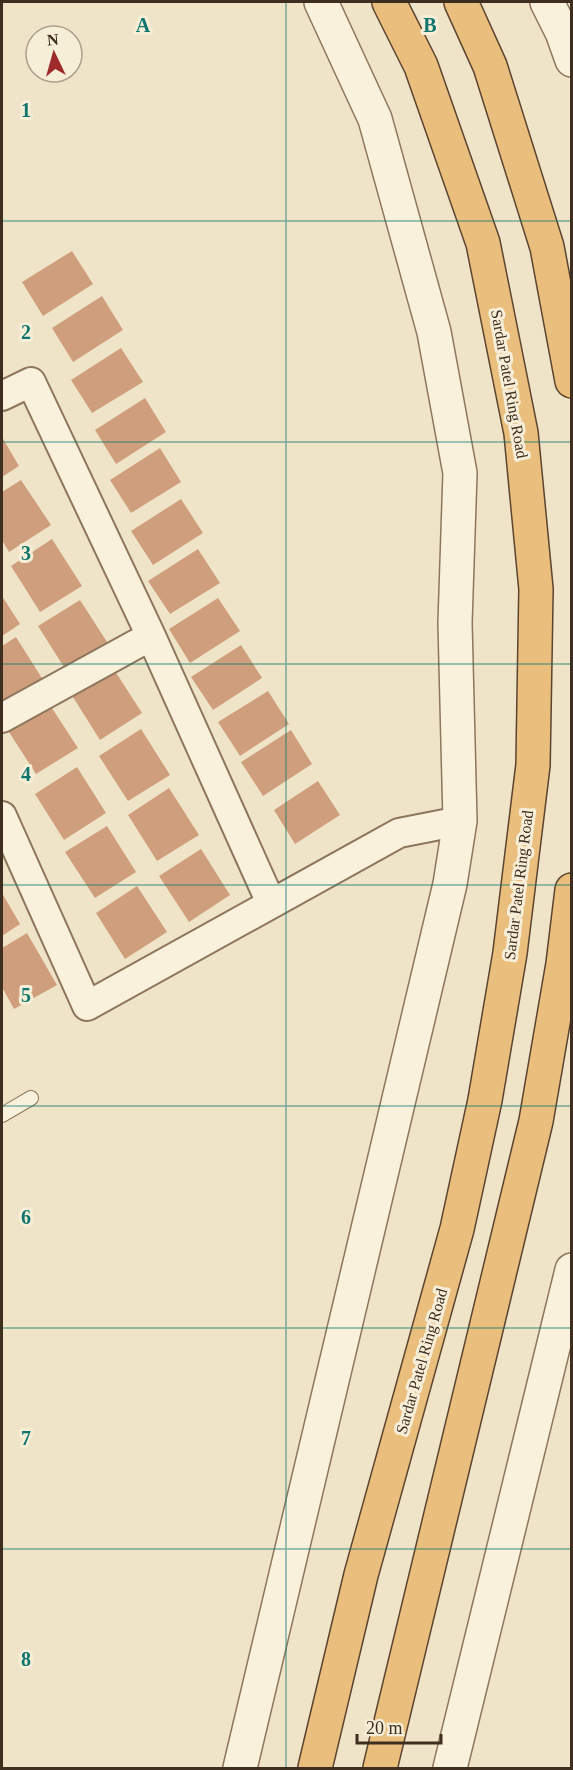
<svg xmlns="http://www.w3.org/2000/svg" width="573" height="1770" font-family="Georgia,serif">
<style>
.building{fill:#cf9f7d}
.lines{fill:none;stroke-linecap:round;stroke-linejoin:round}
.service-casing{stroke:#8d765c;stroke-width:16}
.minor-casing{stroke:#8d765c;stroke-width:32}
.tertiary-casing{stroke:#8d765c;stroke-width:36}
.trunk-casing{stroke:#5b4430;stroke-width:36}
.service{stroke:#faf1dc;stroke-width:14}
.minor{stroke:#faf1dc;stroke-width:28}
.tertiary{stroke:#faf1dc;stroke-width:33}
.trunk{stroke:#eabe7c;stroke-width:33}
.grid{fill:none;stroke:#0f766e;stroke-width:1.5;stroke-opacity:0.55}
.labels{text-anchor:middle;stroke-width:6;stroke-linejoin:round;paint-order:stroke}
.street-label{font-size:16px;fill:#3d2e20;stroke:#f7eed8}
.grid-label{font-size:20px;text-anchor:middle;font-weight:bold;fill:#0f766e;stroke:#f7eed8;stroke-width:6;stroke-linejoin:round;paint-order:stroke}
</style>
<rect width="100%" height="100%" fill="#f0e4c8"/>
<path class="building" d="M72,251L93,284L43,316L22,282Z
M102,296L123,330L73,362L52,328Z
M121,348L143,382L92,413L71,380Z
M145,398L166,432L116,464L95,430Z
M2,437L19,466L2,477Z
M160,448L181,482L131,513L110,480Z
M21,480L51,525L9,552L2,540V492Z
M181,499L203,533L153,565L131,531Z
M52,539L82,586L40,612L11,566Z
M198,549L220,583L170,614L148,581Z
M2,596L20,624L2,636Z
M218,598L240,631L190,663L169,629Z
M80,600L109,645L67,672L38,626Z
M16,637L45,683L2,706V646Z
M241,645L262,678L213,710L191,677Z
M113,668L142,713L100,740L71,694Z
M268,691L289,724L240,756L218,722Z
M48,702L78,748L36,774L7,729Z
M141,729L170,775L128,801L99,756Z
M291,730L312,764L263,796L241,762Z
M77,767L106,813L64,840L35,794Z
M318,781L340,815L295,844L274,810Z
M169,788L199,835L157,861L128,815Z
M107,826L136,872L95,898L65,852Z
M201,849L230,895L189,922L159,876Z
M137,886L167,932L125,959L96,913Z
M2,893L20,924L2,936Z
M27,933L57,985L14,1009L2,987V948Z"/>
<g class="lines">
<g class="service-casing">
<path id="service" d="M2,1115L31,1098"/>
</g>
<g class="minor-casing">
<path id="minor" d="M2,396L31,382L151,636L271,903
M2,718L151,636
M2,816L87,1006L399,833L460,821"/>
</g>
<g class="tertiary-casing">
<path id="tertiary" d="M547,2L562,32L572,60
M240,1768L450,884L460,821L455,623L460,473L434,332L375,119L321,2
M450,1768L572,1270"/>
</g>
<g class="trunk-casing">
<path id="trunk" d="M461,2L490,66L547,247L572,381
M315,1768L361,1575L457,1229L485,1100L510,953L533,765L536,589L521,433L483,243L421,66L389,2
M380,1768L536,1121L563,964L572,890"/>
</g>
<use href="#service" class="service"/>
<use href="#minor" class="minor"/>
<use href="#tertiary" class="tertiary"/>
<use href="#trunk" class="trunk"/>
</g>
<path class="grid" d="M286,2V1768M2,221H572M2,442H572M2,664H572M2,885H572M2,1106H572M2,1328H572M2,1549H572"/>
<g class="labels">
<g class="street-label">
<text transform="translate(510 384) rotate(80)" y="6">Sardar Patel Ring Road</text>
<text transform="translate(518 885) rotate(-83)" y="6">Sardar Patel Ring Road</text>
<text transform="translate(421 1361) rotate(-74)" y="6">Sardar Patel Ring Road</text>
</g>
</g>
<g class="grid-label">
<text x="143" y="32">A</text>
<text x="430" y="32">B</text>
<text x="26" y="117">1</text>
<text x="26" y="339">2</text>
<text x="26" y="560">3</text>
<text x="26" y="781">4</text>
<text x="26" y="1002">5</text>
<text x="26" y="1224">6</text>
<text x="26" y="1445">7</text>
<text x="26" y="1666">8</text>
</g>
<rect width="573" height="1770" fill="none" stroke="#3d2e20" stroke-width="6"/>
<g transform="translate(54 54) rotate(355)"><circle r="28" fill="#f7eed8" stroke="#ada18e" stroke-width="1.5"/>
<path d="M0-4.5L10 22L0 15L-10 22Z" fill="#9e2a2b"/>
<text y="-9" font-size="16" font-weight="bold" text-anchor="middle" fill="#3d2e20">N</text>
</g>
<path d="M357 1734v9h84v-9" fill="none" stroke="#3d2e20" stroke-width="3"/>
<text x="366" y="1734" font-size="18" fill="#3d2e20" stroke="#f7eed8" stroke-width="4.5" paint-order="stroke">20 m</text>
</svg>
